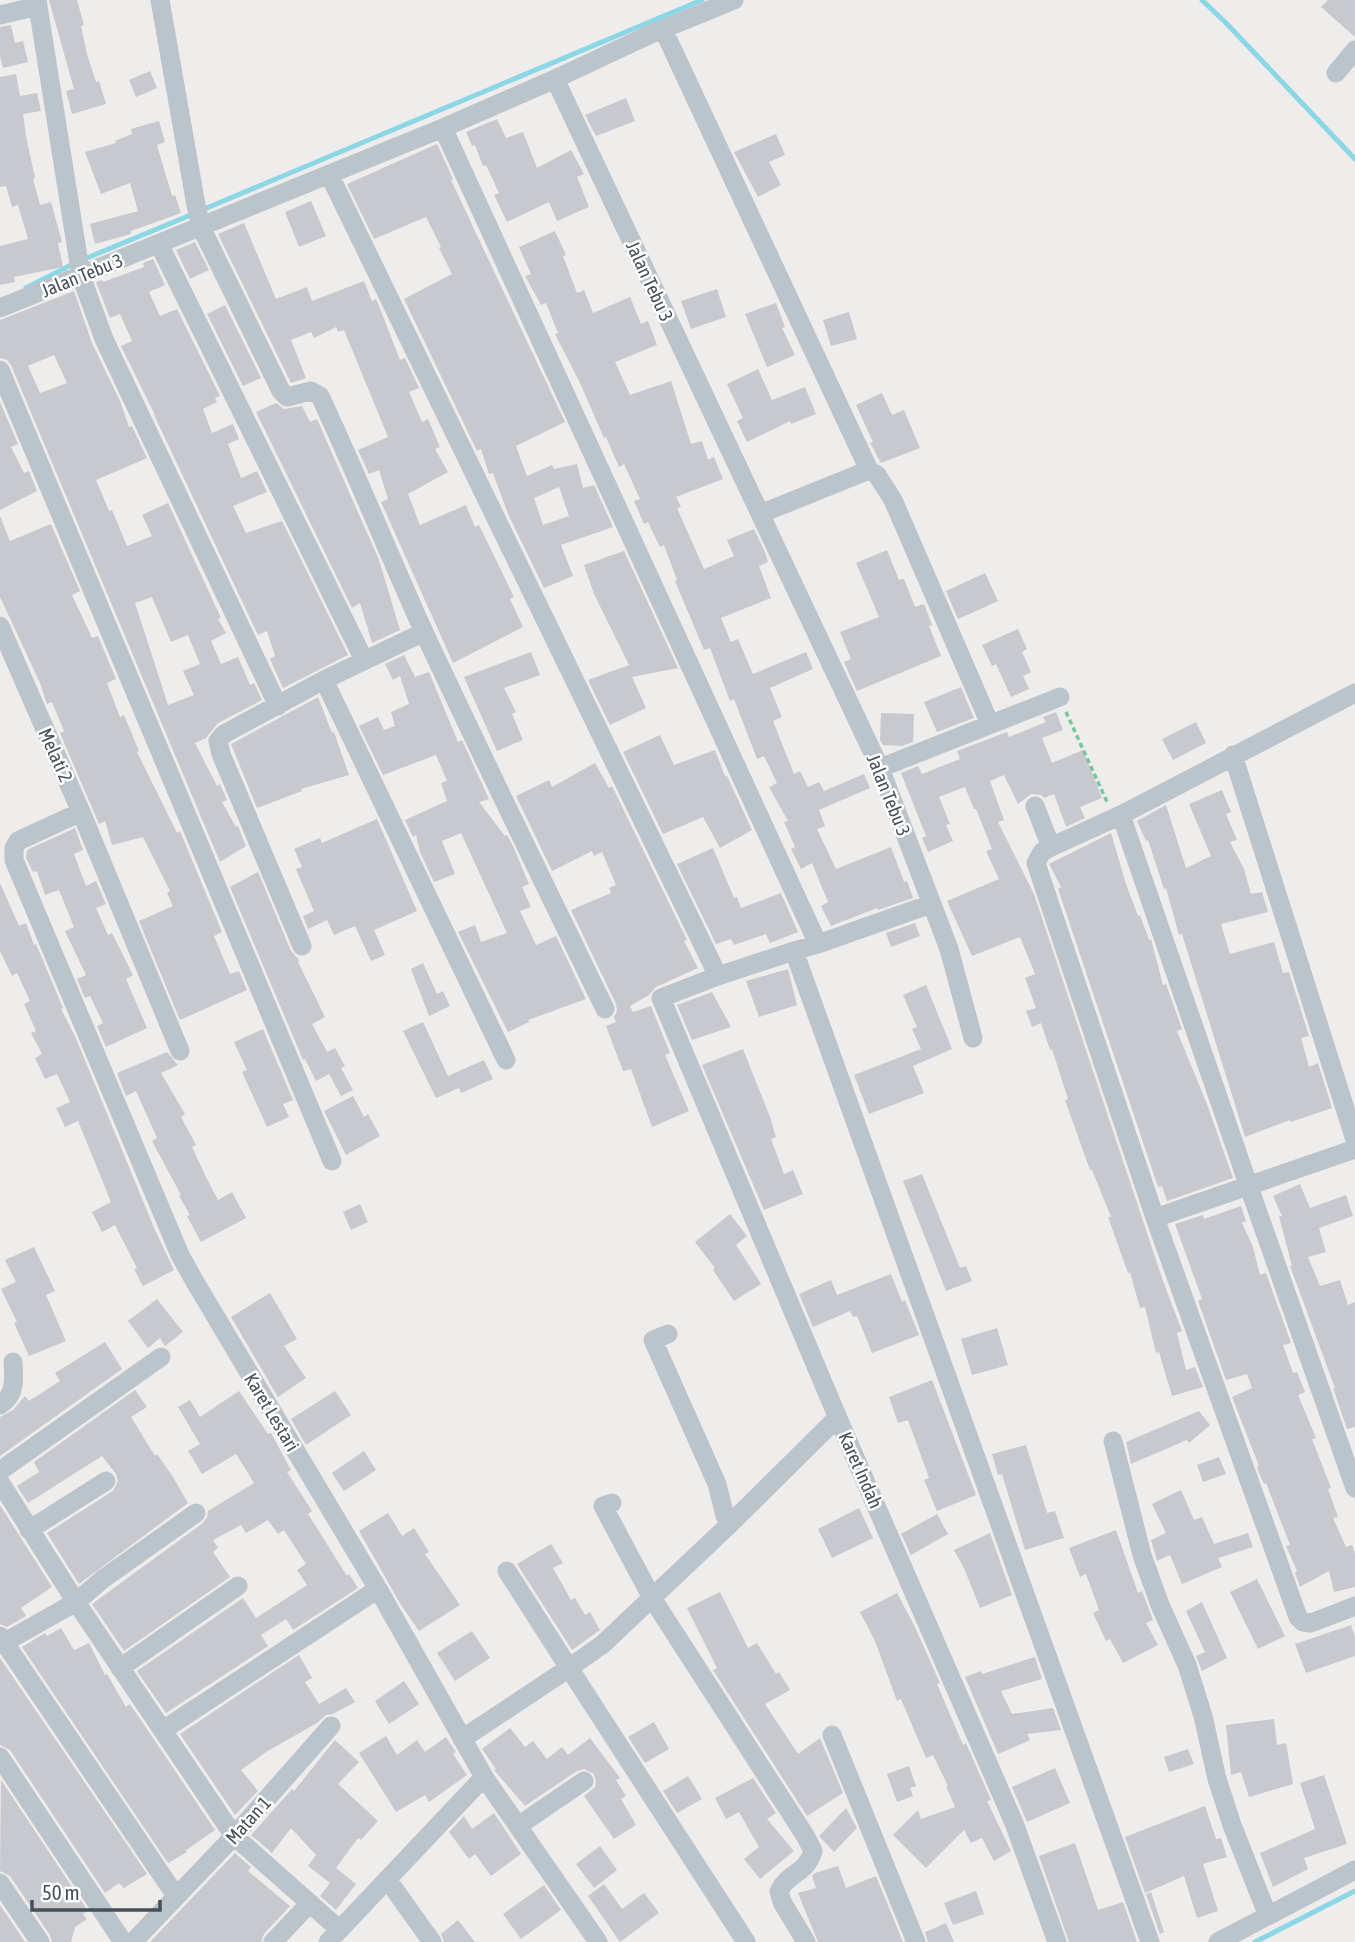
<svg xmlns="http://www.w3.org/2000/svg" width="1355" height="1942" font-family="'Asap Condensed',sans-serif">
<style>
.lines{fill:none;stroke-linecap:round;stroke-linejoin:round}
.stream{stroke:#8bd7e6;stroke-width:5}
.building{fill:#c7c9cf;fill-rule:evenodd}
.path{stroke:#76c79c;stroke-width:3.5;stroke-dasharray:5 3.5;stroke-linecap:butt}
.minor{stroke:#bbc4cb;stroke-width:19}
.labels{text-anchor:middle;stroke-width:5;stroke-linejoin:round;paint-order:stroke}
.street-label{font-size:19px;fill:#465059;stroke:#fff}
</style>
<rect width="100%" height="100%" fill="#efecec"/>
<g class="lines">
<path class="stream" d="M1202,0L1227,24L1355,159
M202,210L702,0
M82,260L193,214
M26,288L73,264
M1255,1942L1355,1891"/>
</g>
<path class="building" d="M49,0H77L84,25L81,26L87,54L96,82L99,81L106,104L72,114L66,91L74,89Z
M1328,0H1355V37L1321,7Z
M11,25L15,43L23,41L28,62L3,68L0,56V27Z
M150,71L157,88L136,97L129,80Z
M16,74L20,96L37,93L41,111L23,114L26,136L35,178L33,179L40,205L51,202L62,242L58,243L63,267L14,277L15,282L0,285V246L28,239L18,205L12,207L6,186L0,187V77Z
M626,98L635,121L596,136L585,115Z
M497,119L506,138L523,132L537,168L571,150L584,174L577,177L589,207L557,221L549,202L507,222L494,195L499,193L486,165L483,166L475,145L472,146L466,132Z
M159,121L165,142L157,145L172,196L175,195L181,213L131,231V234L95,244L90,224L138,211L130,183L101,194L85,152L116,143L115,141L132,134L131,129Z
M776,134L785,155L769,162L781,185L758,197L734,152Z
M437,144L453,179L451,180L565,422L516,446L525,471L527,476L552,465L554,469L577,464L583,488L594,485L613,527L561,545L573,576L544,588L508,514L493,473L489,474L481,449L477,451L404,299L452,274L439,248L441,247L426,217L374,239L347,184ZM559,487L569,516L543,525L534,498Z
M311,201L326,236L299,247L285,212Z
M244,223L276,299L307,287L312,301L364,281L372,301L376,299L379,306L400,360L405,358L419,388L409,392L422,422L428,419L440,447L435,449L448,472L408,494L420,525L466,505L475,527L479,525L514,597L510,599L523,627L453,663L381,502L388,499L379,470L369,474L358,450L388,437L344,330L338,332L336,327L314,338L311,332L291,340L306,378L291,383L218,234Z
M555,231L566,255L563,256L577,293L584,290L593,313L630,297L641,324L648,321L657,345L615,362L630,395L671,381L691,444L702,441L708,460L714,457L723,479L676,497L681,507L677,508L704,569L734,556L727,540L754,529L765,552L768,562L759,566L771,598L721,618L731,642L738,639L753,674L806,652L813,669L770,688L782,717L773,721L794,774L800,771L808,787L819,782L824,791L864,774L870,788L819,810L825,826L817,829L836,869L891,847L904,882L907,881L913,898L878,910L877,908L831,926L821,906L828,902L812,863L801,869L791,849L795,847L784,822L788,821L769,787L777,783L764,756L757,759L734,699L730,701L710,648L704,650L675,581L677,580L664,545L660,547L648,522L644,524L634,501L640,499L624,464L619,467L606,437L604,438L580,383L555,334L558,333L546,303L541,305L525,276L531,274L519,247Z
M195,242L209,270L190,279L176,250Z
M153,259L165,285L149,292L160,316L177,309L220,396L215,398L217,402L203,409L212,433L233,424L239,439L228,444L241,478L257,471L267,492L233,506L246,533L282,521L348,655L283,688L270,659L275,656L267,631L258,635L154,415H155L121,346L132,341L120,314L110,318L96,282L102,280L103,282L144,267L143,263Z
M717,289L726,317L691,329L681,301Z
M74,291L92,343L120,401L129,427L132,426L147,458L96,480L109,511L112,510L127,546L152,536L142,515L168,503L221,618L218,619L226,633L211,641L221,664L238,657L250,685L254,683L262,700L218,723L206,738L195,743L217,786L220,784L227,800L222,802L236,827L238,826L246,846L220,862L11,365L7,360L0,358V320ZM54,355L67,383L40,393L28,366ZM152,597L171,642L188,635L200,664L183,671L194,695L168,705L135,603Z
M776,303L785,327L782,328L795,355L767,367L745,314Z
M225,305L261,378L243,386L207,314Z
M849,312L857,339L831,346L823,320Z
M758,369L772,400L805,387L816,414L791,424L790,421L747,442L737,421L743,418L727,384Z
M882,393L892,415L904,410L920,448L881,463L870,443L873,442L856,405Z
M0,402L18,444L11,447L24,473L29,471L37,491L0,510Z
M276,403L284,409L302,406L310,422L317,419L379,560L400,630L372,643L360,603L352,608L256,412Z
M0,516L10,541L51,524L80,591L72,595L92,638L98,636L116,679L107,683L120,717L124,715L139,751L137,752L177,833L180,831L222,932L214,936L230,974L239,971L247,990L180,1020L139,921L173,906L167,893L170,891L143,837L112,845L105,821L99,824L60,733L64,731L52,702L47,704L40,683L0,597Z
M887,550L899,580L904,579L915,607L924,604L932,625L929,626L941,656L857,691L844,662L851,659L840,632L879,617L856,563Z
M624,551L678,668L632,677L646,708L610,725L588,680L629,665L594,594L584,565Z
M985,573L998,601L958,619L946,591Z
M1018,629L1027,649L1022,652L1031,672L1023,676L1029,689L1011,697L996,664L992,666L982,645Z
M531,652L540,675L504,688L516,712L512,714L523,740L497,751L464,677Z
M404,655L415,677L429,672L458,742L462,740L489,799L479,802L505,836L507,835L513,846L529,884L522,887L531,907L520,911L536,945L556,936L586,999L528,1020L529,1022L508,1032L458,932L475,925L481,942L507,933L461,833L442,841L455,874L434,882L420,852L416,835L413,837L405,820L447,801L441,783L447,781L436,755L383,775L359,726L378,717L384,730L395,726L391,712L409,704L400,676L393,680L385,664Z
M961,687L974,718L937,732L924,702Z
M318,697L332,733L334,732L349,775L301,789L302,791L257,808L231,744Z
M1056,712L1063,730L1042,738L1052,763L1083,750L1102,798L1080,807L1085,818L1066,827L1054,794L1044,798L1041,795L1031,794L1018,804L1004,775L990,781L1004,820L998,822L1034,894L1163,1281L1182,1331L1177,1333L1186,1370L1195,1367L1203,1387L1172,1396L1159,1352L1156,1353L1145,1307L1140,1308L1130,1272L1128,1273L1108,1217H1111L1092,1170H1090L1065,1100L1068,1099L1052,1049L1050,1050L1041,1023L1032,1027L1026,1011L1036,1008L1025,978L1035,974L1020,937L972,956L947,901L999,879L986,851L992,849L976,809H974L965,787L939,797L950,824L946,825L953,841L928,852L922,838L926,836L901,773L918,766L922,774L960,759L957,751L1007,732L1009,737L1046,722L1043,717Z
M881,713L914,714L913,742L902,746L883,745L880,740Z
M1196,722L1206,743L1173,760L1162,739Z
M660,735L674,765L715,750L725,776H727L752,830L720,848L703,817L663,834L623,752Z
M595,763L609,788L612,786L687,940L684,941L698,968L656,987L649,995L630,1006L633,1012L651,1006L670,1053L665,1055L689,1111L652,1127L631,1069L623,1071L606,1026L616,1022L614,1017L617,1011L616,1004L571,910L611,893L609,888L616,885L602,852L594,856L592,851L552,871L516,796L549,780L552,787Z
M1222,790L1231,812L1226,814L1237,840L1230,842L1244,869L1251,894L1262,892L1268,912L1221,924L1230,954L1274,942L1283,973L1289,972L1309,1036L1301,1038L1309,1067L1318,1063L1332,1108L1291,1122L1290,1120L1245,1137L1182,934L1179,935L1166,888L1164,889L1148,840L1146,841L1137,821L1166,805L1186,868L1211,856L1189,804Z
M377,819L417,911L374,930L385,955L371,961L355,926L334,935L327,920L308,929L303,916L314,911L296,869L302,867L294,849L320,838L322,843Z
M75,828L83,850L74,854L86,886L96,881L106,904L96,908L108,935L112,933L133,975L126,979L147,1028L106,1047L97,1026L103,1023L90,996L85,998L77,979L86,975L65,931L74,927L59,890L45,895L37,871L33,872L26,858L27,850Z
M1111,833L1126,884L1138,916L1140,915L1149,940L1151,939L1163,985L1166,984L1182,1029L1177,1031L1207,1104L1233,1178L1167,1201L1162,1186L1158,1187L1058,889L1061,887L1049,864Z
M713,848L734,898L737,897L741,908L781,893L798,932L770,943L766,934L734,945L731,939L716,944L677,864Z
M258,872L291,951L300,961L298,962L325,1017L312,1024L327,1052L335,1048L345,1066L341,1068L353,1090L341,1096L329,1074L316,1081L305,1059L303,1060L230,887Z
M0,883L19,926L26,923L34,945L36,944L63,1008L61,1009L75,1036L155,1230L174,1270L143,1286L134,1269L137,1268L115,1225L102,1232L92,1212L111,1202L78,1121L65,1127L56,1108L70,1102L57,1074L45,1079L35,1058L42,1054L31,1033L36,1031L24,1004L30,1001L17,973L12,976L0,951Z
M915,923L920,936L891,947L886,933Z
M423,963L437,994L443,991L450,1006L429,1016L411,969Z
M788,969L797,1005L759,1017L746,981Z
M926,985L952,1049L913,1066L924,1093L869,1114L854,1075L921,1049L912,1029L917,1027L903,995Z
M712,992L731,1027L692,1040L677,1005Z
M423,1022L448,1076L484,1060L493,1079L461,1093L459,1088L436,1098L403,1031Z
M263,1029L293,1100L283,1104L289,1117L267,1127L242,1072L247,1070L234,1042Z
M743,1049L770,1117L776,1137L771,1139L784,1174L793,1170L803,1194L764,1210L702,1065Z
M167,1052L178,1065L161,1073L185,1114L181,1117L196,1145L192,1147L206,1177L218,1200L232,1192L246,1218L201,1242L187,1216L190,1215L179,1196L181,1195L152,1141L157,1138L136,1091L126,1096L117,1073Z
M353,1096L364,1117L368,1114L380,1136L346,1155L324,1111Z
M922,1174L960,1268L966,1266L972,1281L946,1291L903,1181Z
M1300,1184L1310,1208L1346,1195L1353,1216L1319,1228L1326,1252L1308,1257L1320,1286L1340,1280L1348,1305L1355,1302V1427L1347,1429L1333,1388H1335L1290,1266H1292L1279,1216H1282L1273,1196Z
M360,1204L368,1222L351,1230L343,1212Z
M1241,1206L1246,1221L1242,1223L1253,1247L1260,1275L1266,1273L1291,1343L1283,1345L1293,1373L1297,1372L1305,1392L1298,1395L1316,1438L1312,1439L1331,1488L1328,1489L1338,1517L1333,1518L1346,1547L1352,1545L1355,1553V1587L1334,1592L1329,1571L1300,1587L1295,1573L1297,1571L1286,1546L1290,1545L1266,1483L1264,1484L1259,1473L1257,1467L1259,1466L1232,1397L1252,1388L1247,1374L1226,1380L1198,1301L1202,1299L1175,1224L1203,1215L1204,1219Z
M730,1214L747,1236L736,1245L761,1284L734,1301L713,1270L715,1268L695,1242Z
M34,1247L55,1291L46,1295L66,1341L29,1356L14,1323L17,1322L1,1289L16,1282L5,1260Z
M891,1274L902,1302L905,1300L919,1335L872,1353L857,1316L853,1317L850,1311L813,1327L799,1294L831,1280L837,1295Z
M270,1293L297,1339L284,1346L306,1378L278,1397L231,1317Z
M157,1299L183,1332L165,1346L160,1338L148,1348L128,1321Z
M997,1328L1008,1365L972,1375L961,1339Z
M105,1342L122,1369L0,1456V1417L13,1410L25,1396L29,1401L60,1381L55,1373Z
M932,1380L976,1495L937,1511L924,1480L929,1478L908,1420L898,1423L889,1397Z
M135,1390L147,1407L131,1417L155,1456L157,1454L173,1477L188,1503L79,1584L47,1533L113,1491L118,1481L116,1474L102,1456L28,1503L17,1486L39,1472L34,1462Z
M239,1391L268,1434L271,1433L291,1470L287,1472L312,1511L308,1514L347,1576L349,1574L358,1588L293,1630L286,1619L261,1635L268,1646L166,1713L137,1671L243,1598L256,1618L307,1585L297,1570L306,1564L284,1530L278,1534L268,1520L246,1533L241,1525L213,1540L218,1548L213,1552L230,1577L124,1651L92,1604L203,1523L207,1517L208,1511L254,1483L236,1454L202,1474L188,1451L200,1444L178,1407L190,1400L200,1417Z
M335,1391L351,1415L306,1445L291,1419Z
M1199,1411L1210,1425L1189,1443L1187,1440L1131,1464L1126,1442Z
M1026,1445L1047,1513L1055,1511L1064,1538L1025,1550L1002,1474L998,1475L992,1454Z
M364,1451L376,1470L344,1491L332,1473Z
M1219,1457L1226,1474L1203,1482L1197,1465Z
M1181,1490L1194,1520L1202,1517L1214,1544L1248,1533L1253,1547L1218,1558L1222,1567L1182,1584L1170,1555L1157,1561L1151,1540L1166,1533L1152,1504Z
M0,1505L52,1587L21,1608L26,1616L7,1627L0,1624Z
M859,1508L873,1538L832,1558L818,1529Z
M388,1513L402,1536L414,1528L429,1552L425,1554L460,1605L419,1631L401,1605L359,1531Z
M937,1514L948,1534L911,1555L901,1534Z
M1116,1530L1138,1593L1142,1591L1153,1620L1146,1623L1158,1645L1123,1663L1110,1639L1106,1641L1093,1613L1099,1610L1086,1574L1080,1577L1069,1548Z
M990,1533L1012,1595L980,1608L964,1568L954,1550Z
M551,1544L563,1563L553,1568L571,1600L575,1598L585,1615L590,1612L600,1630L572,1650L517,1564Z
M1257,1579L1285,1636L1258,1649L1230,1592Z
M720,1592L748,1648L757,1643L776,1674L779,1672L790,1690L765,1704L798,1754L820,1738L843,1793L807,1816L713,1670L717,1668L687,1608Z
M897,1593L914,1625L940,1683L937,1684L963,1745L966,1743L991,1800L987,1801L1011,1851L994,1861L982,1838L971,1843L964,1830L926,1868L893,1835L918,1810L921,1819L955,1807L946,1786H948L933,1755L926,1758L901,1699L897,1701L875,1641L860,1612Z
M1202,1602L1227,1658L1202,1671L1196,1656L1205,1652L1186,1611Z
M1351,1625L1355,1637V1656L1306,1673L1295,1644Z
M61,1628L74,1650L89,1643L105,1675L107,1674L126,1707L130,1704L215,1830L185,1851L187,1852L168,1863L22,1647L45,1633L47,1636Z
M472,1631L490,1658L455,1681L437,1653Z
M299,1655L312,1678L305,1682L319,1704L346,1688L355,1702L333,1714L326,1715L317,1723L266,1752L241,1770L258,1791L235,1815L180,1734Z
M1035,1657L1042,1679L1001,1691L1012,1714L1053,1708L1061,1730L1027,1734L1030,1740L998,1754L965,1677L981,1671L982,1674Z
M0,1658L147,1874L124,1888L119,1883L105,1893L10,1750L0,1745Z
M404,1681L419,1704L389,1724L375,1701Z
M1274,1719L1277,1745L1286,1743L1293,1784L1249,1797L1241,1772L1231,1775L1226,1725Z
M654,1722L669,1749L645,1763L628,1737Z
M510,1728L525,1747L533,1741L547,1759L562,1747L568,1755L590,1738L620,1778L616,1780L626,1796L621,1799L636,1825L614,1839L584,1796L595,1787L596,1781L594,1774L584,1769L577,1771L525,1806L494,1770L496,1769L482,1749Z
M386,1736L397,1755L417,1740L425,1752L446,1737L456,1752L453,1754L467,1775L429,1802L425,1795L396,1812L359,1753Z
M335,1740L359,1762L338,1784L378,1821L361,1840L358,1838L336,1868L356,1884L336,1910L320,1896L330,1883L308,1866L316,1855L291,1828L272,1853L251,1835L292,1789L294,1791Z
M1188,1749L1194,1764L1169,1772L1164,1757Z
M909,1766L916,1786L910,1788L913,1796L897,1802L887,1774Z
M1055,1768L1070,1803L1027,1822L1012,1787Z
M1324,1775L1347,1844L1304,1858L1308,1869L1273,1887L1260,1853L1315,1829L1300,1783Z
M688,1776L702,1799L677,1813L663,1791Z
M753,1778L776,1813L767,1819L794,1851L760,1879L744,1859L759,1847L739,1812L726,1819L715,1798Z
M1,1780L88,1911L83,1914L87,1919L75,1927L71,1942H52L50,1935L10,1876L0,1871Z
M1205,1806L1216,1839L1221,1838L1227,1857L1203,1864L1218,1911L1197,1918L1184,1876L1145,1893L1125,1837Z
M846,1808L857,1828L834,1852L819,1836Z
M494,1813L521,1854L491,1876L475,1854L469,1859L449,1832L464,1816L472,1829Z
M1075,1843L1098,1910L1123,1902L1137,1942H1069L1039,1856Z
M600,1846L617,1870L594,1888L576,1864Z
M235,1853L251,1867L248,1871L290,1906L264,1934L261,1942H150Z
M838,1866L846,1888L876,1876L903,1942H818L798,1893L816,1888L812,1876L815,1873Z
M604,1884L622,1909L644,1893L659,1913L620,1942L588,1896Z
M544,1885L561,1910L521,1939L503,1914Z
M976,1891L984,1914L953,1925L944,1903Z
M1151,1892L1164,1932L1160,1934L1146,1894Z
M0,1905L25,1942H0Z
M458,1920L475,1942H444L441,1934Z
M946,1923L954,1942H928L925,1932Z"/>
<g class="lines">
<path class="path" d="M1066,712L1108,804"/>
<path class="minor" d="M37,0L81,276L104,339L278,706
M160,0L196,205L201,227L281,391L287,397L311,391L320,396C356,473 388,552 423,630C482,757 544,883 605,1009
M0,15L38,6
M663,29L869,470
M1336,73L1355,50
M555,79L651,34L734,0
M443,128L818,944L794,951L1150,1942
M329,174L718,976
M159,244L364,660
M0,308L443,128L555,79L880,768L949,949L973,1038
M0,370L332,1161
M760,514L869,470L877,475L893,500L990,724
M0,626L81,812L18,841L14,848V860L180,1255L195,1282L378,1589L484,1777L598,1942
M324,680L506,1060
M1355,693L1121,815L1051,847L1042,852L1036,863L1155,1218L1298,1617L1303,1622L1311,1623L1355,1606
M1233,755L1355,1140
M880,768L1060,697
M1035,806L1051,847
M81,812L180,1051
M1121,815L1249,1187L1355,1488
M818,944L931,904
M302,946L221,754L218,741L224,734L324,680L424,632
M794,951L718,976L661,998L840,1423L1014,1823L1057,1942
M1155,1218L1355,1149
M668,1334L653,1340L717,1484L725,1516L731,1523L603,1644L569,1668L746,1942
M0,1405C16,1395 14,1379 13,1362
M1113,1441L1142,1555L1160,1605L1187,1665L1203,1716L1217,1779L1232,1825L1268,1916
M0,1471L161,1357
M0,1482L76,1602L234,1836L340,1930
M612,1503L603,1506L652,1598L806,1837L813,1851C806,1875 788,1872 779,1891L782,1902L806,1942
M731,1523L838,1417
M29,1530L106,1481
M0,1636L176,1896
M0,1645L76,1602L103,1579L196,1513
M120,1668L238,1586
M163,1730L378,1589
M832,1735L916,1942
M462,1739L569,1668L507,1571
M0,1757L123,1942
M518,1826L584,1781
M387,1879L432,1942
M0,1883L40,1942
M133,1942L234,1836L331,1726
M273,1942L310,1903
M328,1942L484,1777
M1218,1942L1355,1870"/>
</g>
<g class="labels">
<g class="street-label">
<text transform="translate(82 275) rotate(-22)" y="7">Jalan Tebu 3</text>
<text transform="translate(650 281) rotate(65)" y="7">Jalan Tebu 3</text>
<text transform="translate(56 755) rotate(66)" y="7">Melati 2</text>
<text transform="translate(889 795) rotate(68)" y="7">Jalan Tebu 3</text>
<text transform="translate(272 1412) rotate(59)" y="7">Karet Lestari</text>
<text transform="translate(861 1470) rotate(66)" y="7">Karet Indah</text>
<text transform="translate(248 1820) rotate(-48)" y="7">Matan 1</text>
</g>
</g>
<path d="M32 1900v10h128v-10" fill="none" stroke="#465059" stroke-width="3.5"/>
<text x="42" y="1900" font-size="21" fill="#465059" stroke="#ffffff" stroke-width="5" paint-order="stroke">50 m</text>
</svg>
